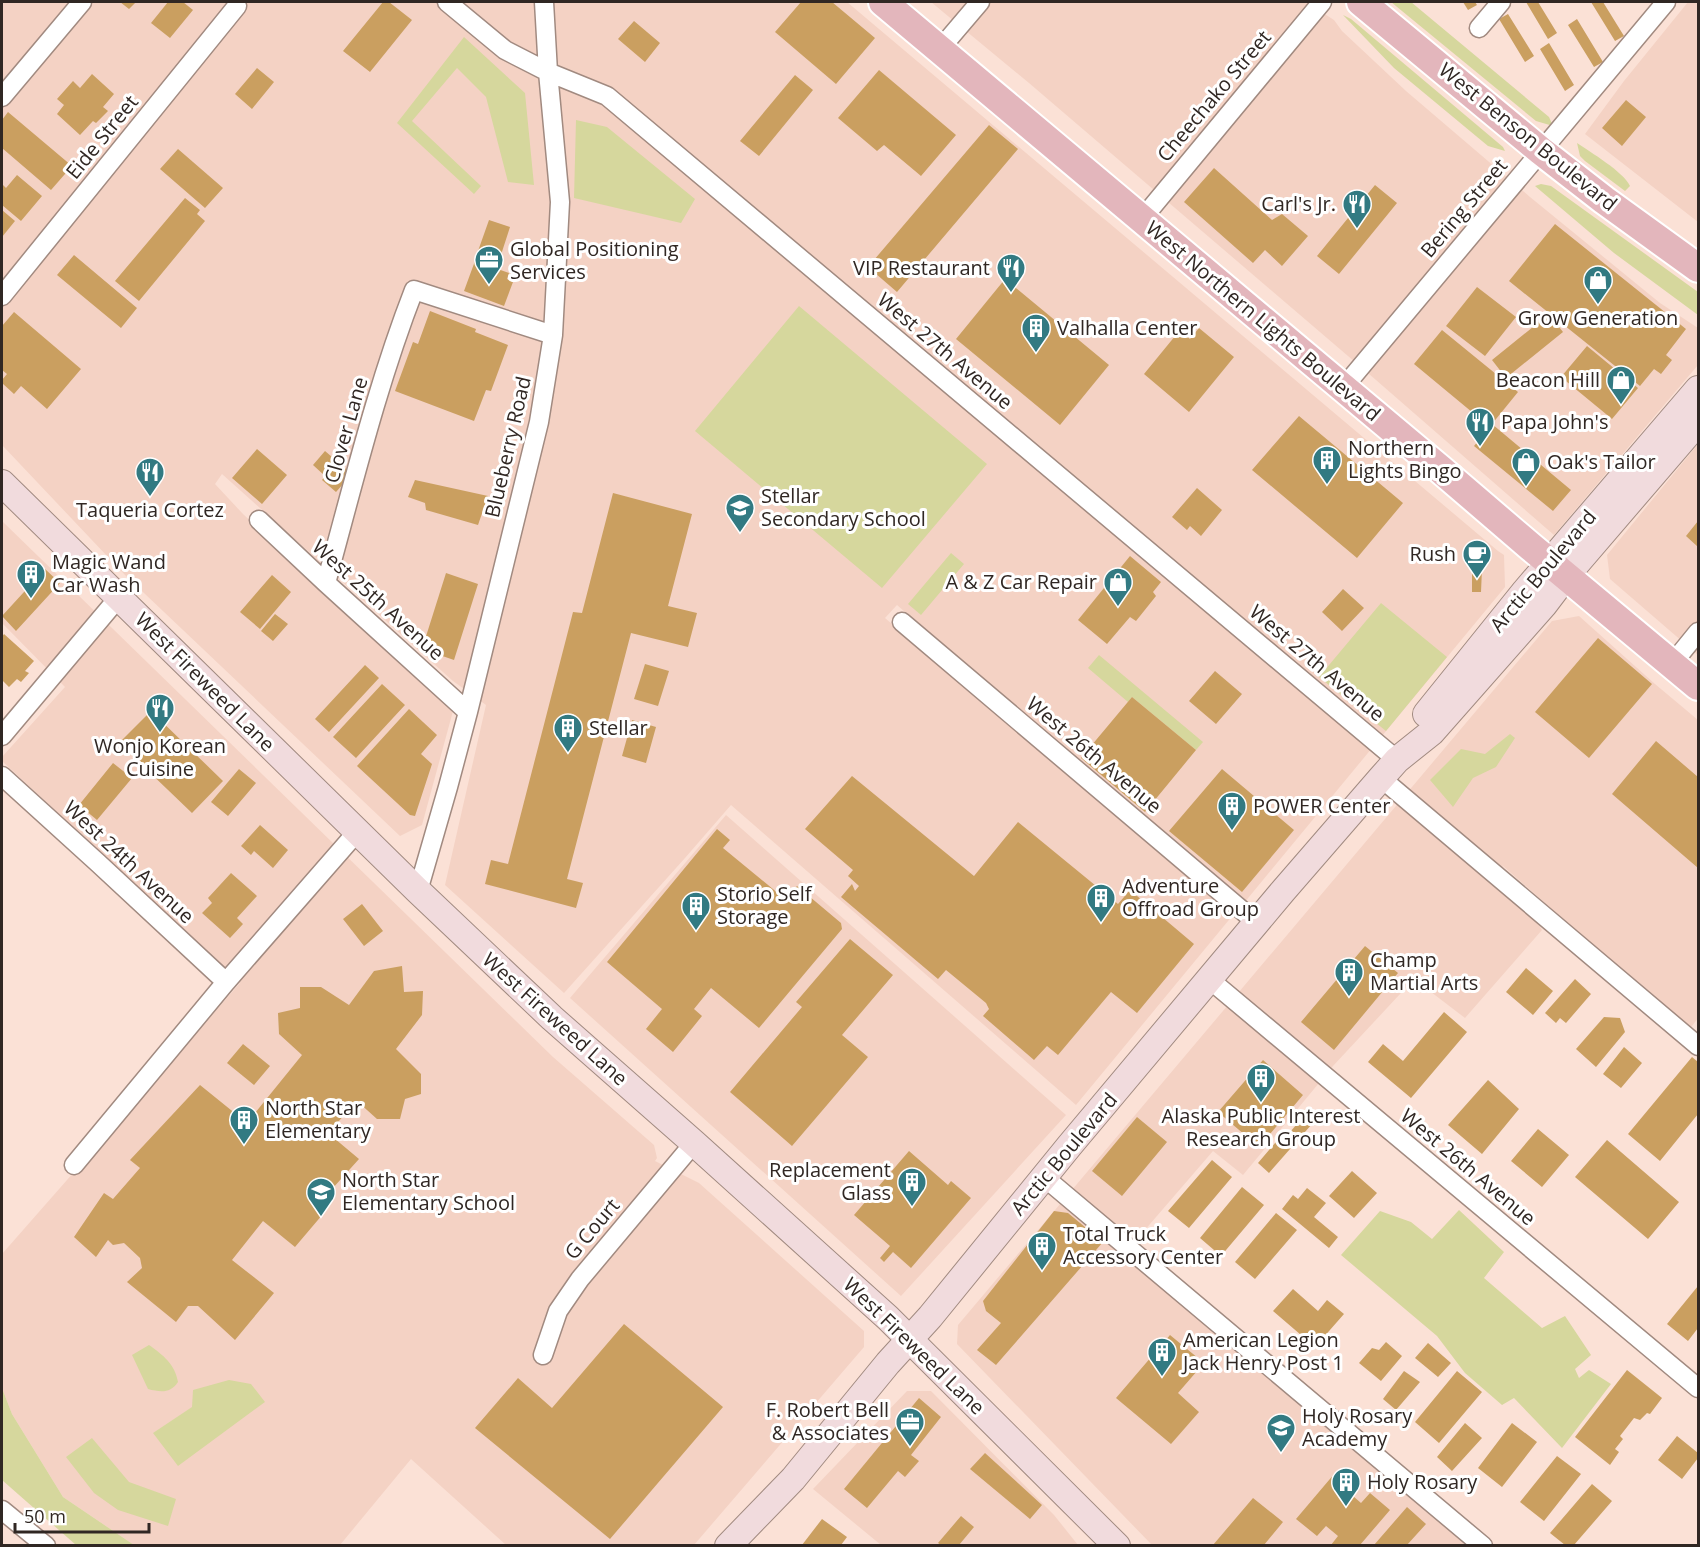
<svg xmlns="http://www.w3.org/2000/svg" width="1700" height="1547" font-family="'Open Sans',sans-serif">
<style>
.built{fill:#f4d2c4}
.green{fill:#d6d79d}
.building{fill:#ca9f60}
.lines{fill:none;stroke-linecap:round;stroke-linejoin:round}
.street-casing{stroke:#a18a80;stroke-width:21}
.secondary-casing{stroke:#a18a80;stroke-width:28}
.primary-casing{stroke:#fff;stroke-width:32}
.street{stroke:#fff;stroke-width:18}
.secondary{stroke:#f1dbdd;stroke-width:26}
.primary{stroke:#e3b6bc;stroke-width:28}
.labels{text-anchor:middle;stroke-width:6;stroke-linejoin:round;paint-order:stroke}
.street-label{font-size:20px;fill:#302723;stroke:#fff}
.poi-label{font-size:20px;fill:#302723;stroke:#fff;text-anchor:start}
</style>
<rect width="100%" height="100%" fill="#fbe1d6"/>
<path class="built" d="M2,2H847L1498,551L1504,555L1505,587L1244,903L1078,763L897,605L885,618L1233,915L1076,1105L731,805L685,858L564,993L445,885L486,705L453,681L222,474L215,484L243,514L453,711L422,825L400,836L125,575L2,445Z
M931,2H1306L1334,20L1342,31L1406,91L1530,197L1660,303L1698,328V365L1554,535L1376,380L1029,83Z
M1688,2H1698V222L1585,134L1624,81Z
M1698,444V655L1610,579L1607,555Z
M2,521L553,1057L654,1145L657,1158L655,1161L699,1183L864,1331V1347L694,1545H506L411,1459L340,1545H134L63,1497L12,1414L2,1388V1254L240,983L2,761V757L65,687L2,623Z
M1579,616L1655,684L1698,720V1018L1689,1030L1502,865L1542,930L1465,1018L1414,979L1333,1066L1243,1175L1213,1151L1125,1253L1473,1545H1152L957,1344L958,1325L1552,621Z
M726,815L1066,1115L901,1296L570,998Z
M907,1391H931L1054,1515L1078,1545H881L813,1489Z"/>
<path class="green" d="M1391,2H1411L1549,117L1553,126L1536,121Z
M1343,15L1351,19L1503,147L1505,151L1488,146L1394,68Z
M464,37L525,93L534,185L508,182L486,97L457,68L412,121L481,186L474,194L397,123Z
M576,120L607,127L695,199L681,223L574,198Z
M1577,143C1590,152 1624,172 1630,186L1625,191L1585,161L1580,156Z
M1541,184L1551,186L1698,292V315L1614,253L1535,186Z
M799,306L987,464L882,588L695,431Z
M951,553L964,564L921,615L908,604Z
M1381,603L1447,657L1386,731L1319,677Z
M1099,655L1203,742L1196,750L1132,697L1128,702L1088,668Z
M1510,734L1515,738L1496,767L1473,778L1453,807L1430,780L1461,749L1485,754Z
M1459,1210L1504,1252L1484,1278L1542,1328L1565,1316L1591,1355L1575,1369L1579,1378L1589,1370L1611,1384L1562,1448L1514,1398L1502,1405L1465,1373L1437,1336L1341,1255L1380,1211L1411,1222L1432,1239Z
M149,1345C163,1355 175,1364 178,1382C170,1394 160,1392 148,1389L132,1355Z
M229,1380L251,1384L265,1402L178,1466L153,1433L192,1407L193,1390Z
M2,1388L12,1414L63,1497L134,1545H76L2,1480Z
M92,1438L129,1482L176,1499L168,1526L118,1510L94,1493L66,1457Z"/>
<path class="building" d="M120,2H136L129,9Z
M168,2H183L193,10L170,38L151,23Z
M383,2H389L412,20L370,72L343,51Z
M801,2H832L875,38L836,84L775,32Z
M1463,2H1475L1477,5L1468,10Z
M1526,2H1538L1557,33L1548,39Z
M1591,2H1603L1624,36L1615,41Z
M1508,14L1534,56L1525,62L1499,19Z
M1577,19L1603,62L1594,67L1568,25Z
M634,21L660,43L645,62L618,39Z
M1549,43L1574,85L1565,91L1540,49Z
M257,68L274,82L252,109L235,94Z
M879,70L956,135L921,176L884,145L877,151L838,118Z
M92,74L114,94L103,107L108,111L96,123L93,121L80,135L57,114L64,105L57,99L73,81L80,88Z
M795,75L813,90L759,156L740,141Z
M1626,100L1646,117L1622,146L1602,128Z
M8,112L72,166L51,190L2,148V120Z
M989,125L1018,149L897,292L868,267Z
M178,149L223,188L205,208L160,169Z
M1214,168L1272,220L1282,214L1308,236L1282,266L1265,250L1253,263L1184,202Z
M17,175L42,196L21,221L2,205V184L6,188Z
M1375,185L1397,203L1339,274L1317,256Z
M185,198L200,210L197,214L205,221L139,301L115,281Z
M2,210L15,221L2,237Z
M489,220L510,227L500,258L478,251Z
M1555,224L1686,329L1666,355L1672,360L1661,374L1654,369L1640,386L1509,281Z
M74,255L137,308L121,328L57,275Z
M475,261L509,273L507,279L513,282L504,306L464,291Z
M1005,279L1109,365L1060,425L956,339Z
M1477,287L1516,317L1485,356L1446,326Z
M430,311L476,329L475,332L508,345L491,391L486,390L474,421L395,391L413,342L418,344Z
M14,312L81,369L47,409L21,386L14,394L2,383V380L7,374L2,370V326Z
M1549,314L1563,332L1506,378L1492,360Z
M1199,328L1234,357L1189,412L1144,374L1180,330L1190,339Z
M1442,330L1518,392L1492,424L1571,490L1553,511L1474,446L1490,427L1414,364Z
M1587,346L1638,388L1612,419L1561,377Z
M1299,416L1403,503L1357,558L1252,470Z
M257,449L287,475L262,504L232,478Z
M325,451L352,474L336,492L322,480L325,476L313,465Z
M415,480L488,496L478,525L426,510L425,503L408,497Z
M1197,488L1222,510L1201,536L1190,526L1187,530L1172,517Z
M613,493L692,514L668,606L697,613L688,647L631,633L567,879L583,883L576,908L485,884L491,860L508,864L573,612L582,613Z
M1698,521V547L1686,536Z
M1130,556L1161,582L1153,592L1156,596L1136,621L1130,617L1107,644L1078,620Z
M45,569L60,583L16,631L2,616Z
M1472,569H1482L1481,592H1472Z
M446,573L478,584L454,660L422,649Z
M272,575L291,592L260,629L240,612Z
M1343,589L1364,608L1342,631L1322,612Z
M275,614L288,624L273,641L261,631Z
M4,634L34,661L25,671L29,673L21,682L17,679L9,687L2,680V637Z
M1598,638L1652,684L1589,758L1535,712Z
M645,664L669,671L658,706L634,699Z
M365,665L379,678L329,732L315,719Z
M1215,671L1242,694L1216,724L1189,701Z
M382,684L405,705L356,758L333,737Z
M1132,697L1196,750L1145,812L1081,758Z
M409,709L437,735L421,754L432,764L415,816L410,815L357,766Z
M151,711L223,781L192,813L119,743Z
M632,720L656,727L646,763L622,756Z
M1656,741L1698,777V868L1612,794Z
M113,763L132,778L97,820L79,805Z
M239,769L256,783L228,816L211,802Z
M1222,769L1294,830L1242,892L1169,831Z
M852,776L974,876L1018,822L1118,904L1130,890L1194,944L1137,1013L1111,992L1058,1055L1047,1046L1034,1060L983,1016L989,1009L986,1003L946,970L938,979L841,897L852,884L855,891L859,886L848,876L853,870L805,829Z
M260,825L288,850L273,868L254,851L251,855L241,846Z
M717,829L730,840L723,848L785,899L797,886L841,923L842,929L759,1028L711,988L694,1009L702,1016L673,1052L646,1029L662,1009L607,962Z
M231,873L257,896L237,918L243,924L230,938L202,913L212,903L208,898Z
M362,904L383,931L364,946L343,919Z
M850,939L893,975L842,1035L868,1057L792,1146L730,1092L802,1007L796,1002Z
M1365,946L1398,973L1334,1050L1301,1022Z
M402,966L404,992L423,991L422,1015L396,1049L421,1074V1094L405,1099L400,1119H377L357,1101L328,1133L359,1159L315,1208L323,1214L295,1247L263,1221L232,1260L274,1293L235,1340L198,1306H188L176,1322L127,1282L142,1268L140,1258L124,1243L113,1245L108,1240L96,1257L74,1237L104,1193L113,1199L140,1168L130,1160L200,1085L247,1123L302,1055L279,1034L278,1013L300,1008V987H321L349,1005L374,971Z
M1526,968L1553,991L1533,1015L1506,992Z
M1575,979L1591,994L1566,1023L1560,1018L1556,1023L1545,1013Z
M1444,1012L1467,1032L1411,1098L1368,1062L1383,1044L1403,1061Z
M1604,1017L1620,1018L1625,1032L1596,1067L1576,1049Z
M243,1044L270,1066L254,1085L227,1063Z
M1624,1047L1642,1063L1621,1088L1603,1074Z
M1692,1057L1698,1062V1114L1660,1161L1628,1134Z
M1263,1060L1303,1095L1259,1147L1218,1112Z
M1488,1080L1519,1109L1482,1154L1448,1125Z
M1137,1117L1167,1142L1122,1196L1092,1171Z
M1303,1117L1312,1124L1269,1173L1258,1163L1281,1136L1284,1139Z
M1538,1129L1569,1155L1542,1187L1511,1161Z
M1607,1140L1679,1202L1648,1239L1575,1177Z
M909,1151L948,1185L951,1181L971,1198L911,1268L893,1252L884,1262L880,1258L890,1246L854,1215Z
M1212,1160L1232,1177L1189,1228L1168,1211Z
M1352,1171L1377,1193L1354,1218L1329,1196Z
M1242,1187L1264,1205L1221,1256L1200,1238Z
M1307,1188L1326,1203L1314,1217L1338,1237L1329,1248L1282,1209L1293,1195L1298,1199Z
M1054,1211L1068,1213L1103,1242L996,1365L977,1350L1001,1323L986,1311L983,1301Z
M1276,1213L1297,1230L1255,1279L1235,1262Z
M1698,1286V1328L1688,1341L1667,1324Z
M1293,1289L1318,1311L1327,1300L1344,1314L1315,1347L1273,1311Z
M624,1324L723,1407L610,1539L475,1428L518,1378L552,1408Z
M1170,1335L1204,1363L1178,1393L1199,1412L1171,1444L1116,1398Z
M1386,1342L1402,1356L1381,1381L1359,1363L1372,1348L1379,1350Z
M1428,1343L1451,1363L1438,1377L1415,1358Z
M1627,1370L1662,1398L1650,1414L1647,1413L1640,1420L1634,1418L1620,1436L1623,1439L1615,1449L1619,1452L1610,1465L1575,1437Z
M1404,1371L1420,1382L1396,1410L1383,1399Z
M1457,1371L1482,1392L1439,1443L1415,1422Z
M919,1398L941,1417L911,1455L919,1461L905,1477L898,1471L867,1508L844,1489Z
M1465,1423L1482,1438L1452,1471L1437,1457Z
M1512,1423L1537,1442L1502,1487L1478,1468Z
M1677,1436L1698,1453V1458L1682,1479L1658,1460Z
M985,1453L1042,1505L1030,1519L970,1469Z
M1557,1456L1581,1474L1544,1521L1520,1502Z
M1335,1473L1357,1491L1353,1496L1361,1503L1370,1493L1390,1510L1360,1545H1331L1338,1536L1326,1526L1317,1536L1296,1519Z
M1592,1484L1612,1501L1574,1545H1565L1550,1533Z
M1253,1498L1283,1522L1264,1545H1213Z
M1407,1507L1426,1524L1407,1545H1374Z
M961,1516L974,1527L959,1545H941L938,1543Z
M822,1519L847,1537L841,1545H802Z"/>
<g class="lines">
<g class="street-casing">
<path id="street" d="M447,2L505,50L548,72L607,96L1397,760
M1479,28L1501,2
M940,49L980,2
M2,97L82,2
M1142,219L1322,2
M2,296L237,6
M1343,388L1666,2
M259,520L326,583L468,712
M326,583C353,485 377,385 414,290L553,335
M902,622L1257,923
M1672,664L1698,632
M2,736L119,597
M2,776L98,863L226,982
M1381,778L1698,1046
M418,891L448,787L468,712L539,422L553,335L560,202L548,72L544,2
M1209,979L1698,1388
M74,1165L226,982L357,832
M1044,1177L1483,1546
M543,1355L558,1311L580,1279L694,1143
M2,1510L46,1546"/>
</g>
<g class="secondary-casing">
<path id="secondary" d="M2,483L418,891L552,1018L694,1143L888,1318L1117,1546
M1426,714L1525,591L1698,389
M728,1546L793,1479L888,1363L930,1317L1070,1145L1283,891L1381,778L1397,760L1432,732L1544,605L1566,576L1698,422"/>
</g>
<g class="primary-casing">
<path id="primary" d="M883,2L1440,469L1531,547L1698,686
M1361,2L1541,151L1604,200L1698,268"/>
</g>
<use href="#street" class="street"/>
<use href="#secondary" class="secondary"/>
<use href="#primary" class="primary"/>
</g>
<defs>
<g id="restaurant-pin" transform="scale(1.5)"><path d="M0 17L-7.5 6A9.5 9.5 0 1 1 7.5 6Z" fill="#327a82" stroke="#fff"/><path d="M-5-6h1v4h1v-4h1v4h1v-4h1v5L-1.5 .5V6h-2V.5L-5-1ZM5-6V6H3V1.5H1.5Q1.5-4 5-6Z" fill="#fff"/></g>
<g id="office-pin" transform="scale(1.5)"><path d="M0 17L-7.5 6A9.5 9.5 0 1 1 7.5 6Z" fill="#327a82" stroke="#fff"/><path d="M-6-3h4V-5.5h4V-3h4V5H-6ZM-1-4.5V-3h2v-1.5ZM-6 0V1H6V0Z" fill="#fff"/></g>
<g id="shop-pin" transform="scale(1.5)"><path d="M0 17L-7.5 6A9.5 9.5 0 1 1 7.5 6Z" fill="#327a82" stroke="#fff"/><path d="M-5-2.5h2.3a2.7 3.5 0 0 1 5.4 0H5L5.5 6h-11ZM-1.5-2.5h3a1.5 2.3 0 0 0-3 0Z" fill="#fff"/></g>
<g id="building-pin" transform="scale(1.5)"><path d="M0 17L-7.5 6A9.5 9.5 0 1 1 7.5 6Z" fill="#327a82" stroke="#fff"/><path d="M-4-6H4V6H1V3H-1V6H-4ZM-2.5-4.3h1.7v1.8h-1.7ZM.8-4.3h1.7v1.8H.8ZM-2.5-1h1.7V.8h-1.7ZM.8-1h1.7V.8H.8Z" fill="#fff"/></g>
<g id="school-pin" transform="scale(1.5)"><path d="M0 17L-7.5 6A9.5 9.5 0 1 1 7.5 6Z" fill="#327a82" stroke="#fff"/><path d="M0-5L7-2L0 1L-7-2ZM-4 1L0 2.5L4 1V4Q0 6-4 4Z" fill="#fff"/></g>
<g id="cafe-pin" transform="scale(1.5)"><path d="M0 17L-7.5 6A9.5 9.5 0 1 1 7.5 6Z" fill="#327a82" stroke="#fff"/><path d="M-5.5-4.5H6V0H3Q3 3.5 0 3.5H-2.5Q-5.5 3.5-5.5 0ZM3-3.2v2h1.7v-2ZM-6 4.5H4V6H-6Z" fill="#fff"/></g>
</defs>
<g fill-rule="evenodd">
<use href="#restaurant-pin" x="1357" y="204"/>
<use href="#office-pin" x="489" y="260"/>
<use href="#restaurant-pin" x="1011" y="268"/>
<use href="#shop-pin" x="1598" y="280"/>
<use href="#building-pin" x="1036" y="328"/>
<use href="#shop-pin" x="1621" y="380"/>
<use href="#restaurant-pin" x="1480" y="422"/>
<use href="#building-pin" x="1327" y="460"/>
<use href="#shop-pin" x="1526" y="462"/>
<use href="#restaurant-pin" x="150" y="472"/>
<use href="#school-pin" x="740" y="508"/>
<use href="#cafe-pin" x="1477" y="554"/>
<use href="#building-pin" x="31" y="574"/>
<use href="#shop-pin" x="1118" y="582"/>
<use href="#restaurant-pin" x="160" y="708"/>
<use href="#building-pin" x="568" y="728"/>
<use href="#building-pin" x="1232" y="806"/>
<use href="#building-pin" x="1101" y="898"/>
<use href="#building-pin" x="696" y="906"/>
<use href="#building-pin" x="1349" y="972"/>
<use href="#building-pin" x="1261" y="1078"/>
<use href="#building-pin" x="244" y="1120"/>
<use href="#building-pin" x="912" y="1182"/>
<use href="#school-pin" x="321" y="1192"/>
<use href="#building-pin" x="1042" y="1246"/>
<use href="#building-pin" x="1162" y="1352"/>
<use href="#office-pin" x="910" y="1422"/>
<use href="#school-pin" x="1281" y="1428"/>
<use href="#building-pin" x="1346" y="1482"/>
</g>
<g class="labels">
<g class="street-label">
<text transform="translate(1214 96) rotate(-50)" y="7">Cheechako Street</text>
<text transform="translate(102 137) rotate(-51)" y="7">Eide Street</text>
<text transform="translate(1528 137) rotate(39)" y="7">West Benson Boulevard</text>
<text transform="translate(1464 208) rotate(-50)" y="7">Bering Street</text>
<text transform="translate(1263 321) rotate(40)" y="7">West Northern Lights Boulevard</text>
<text transform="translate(945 351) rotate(40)" y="7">West 27th Avenue</text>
<text transform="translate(346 430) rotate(-74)" y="7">Clover Lane</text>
<text transform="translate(508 447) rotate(-77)" y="7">Blueberry Road</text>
<text transform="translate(1543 571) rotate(-50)" y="7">Arctic Boulevard</text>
<text transform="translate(378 600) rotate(42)" y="7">West 25th Avenue</text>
<text transform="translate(1317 663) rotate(40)" y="7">West 27th Avenue</text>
<text transform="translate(205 682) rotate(45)" y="7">West Fireweed Lane</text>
<text transform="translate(1094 755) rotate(40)" y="7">West 26th Avenue</text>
<text transform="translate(129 862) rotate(43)" y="7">West 24th Avenue</text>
<text transform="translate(555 1019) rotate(42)" y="7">West Fireweed Lane</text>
<text transform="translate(1064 1154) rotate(-50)" y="7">Arctic Boulevard</text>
<text transform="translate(1468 1167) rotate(40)" y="7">West 26th Avenue</text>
<text transform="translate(592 1229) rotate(-50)" y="7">G Court</text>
<text transform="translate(914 1346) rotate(44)" y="7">West Fireweed Lane</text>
</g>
<g class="poi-label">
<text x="1336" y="211" text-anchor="end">Carl's Jr.</text>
<text x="510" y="256">Global Positioning<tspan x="510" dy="23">Services</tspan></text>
<text x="990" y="275" text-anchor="end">VIP Restaurant</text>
<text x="1598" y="325" text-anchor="middle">Grow Generation</text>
<text x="1057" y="335">Valhalla Center</text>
<text x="1600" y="387" text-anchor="end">Beacon Hill</text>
<text x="1501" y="429">Papa John's</text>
<text x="1348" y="455">Northern<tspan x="1348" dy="23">Lights Bingo</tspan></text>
<text x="1547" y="469">Oak's Tailor</text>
<text x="761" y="503">Stellar<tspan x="761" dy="23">Secondary School</tspan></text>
<text x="150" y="517" text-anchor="middle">Taqueria Cortez</text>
<text x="1456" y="561" text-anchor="end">Rush</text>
<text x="52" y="569">Magic Wand<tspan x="52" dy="23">Car Wash</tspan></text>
<text x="1097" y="589" text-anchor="end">A &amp; Z Car Repair</text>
<text x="589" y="735">Stellar</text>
<text x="160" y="753" text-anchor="middle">Wonjo Korean<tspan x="160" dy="23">Cuisine</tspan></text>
<text x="1253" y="813">POWER Center</text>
<text x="1122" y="893">Adventure<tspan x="1122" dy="23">Offroad Group</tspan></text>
<text x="717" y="901">Storio Self<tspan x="717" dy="23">Storage</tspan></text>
<text x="1370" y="967">Champ<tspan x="1370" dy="23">Martial Arts</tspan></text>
<text x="265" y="1115">North Star<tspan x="265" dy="23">Elementary</tspan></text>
<text x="1261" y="1123" text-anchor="middle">Alaska Public Interest<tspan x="1261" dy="23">Research Group</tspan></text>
<text x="891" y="1177" text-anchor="end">Replacement<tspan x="891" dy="23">Glass</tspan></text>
<text x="342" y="1187">North Star<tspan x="342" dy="23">Elementary School</tspan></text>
<text x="1063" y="1241">Total Truck<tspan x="1063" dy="23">Accessory Center</tspan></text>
<text x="1183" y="1347">American Legion<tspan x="1183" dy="23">Jack Henry Post 1</tspan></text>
<text x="889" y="1417" text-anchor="end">F. Robert Bell<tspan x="889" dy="23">&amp; Associates</tspan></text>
<text x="1302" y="1423">Holy Rosary<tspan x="1302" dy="23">Academy</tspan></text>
<text x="1367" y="1489">Holy Rosary</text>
</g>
</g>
<rect width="1700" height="1547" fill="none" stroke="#302723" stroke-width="6"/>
<path d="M15 1523v9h134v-9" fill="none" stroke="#302723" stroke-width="3"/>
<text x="24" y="1523" font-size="18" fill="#302723" stroke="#ffffff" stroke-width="4.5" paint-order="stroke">50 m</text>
</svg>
